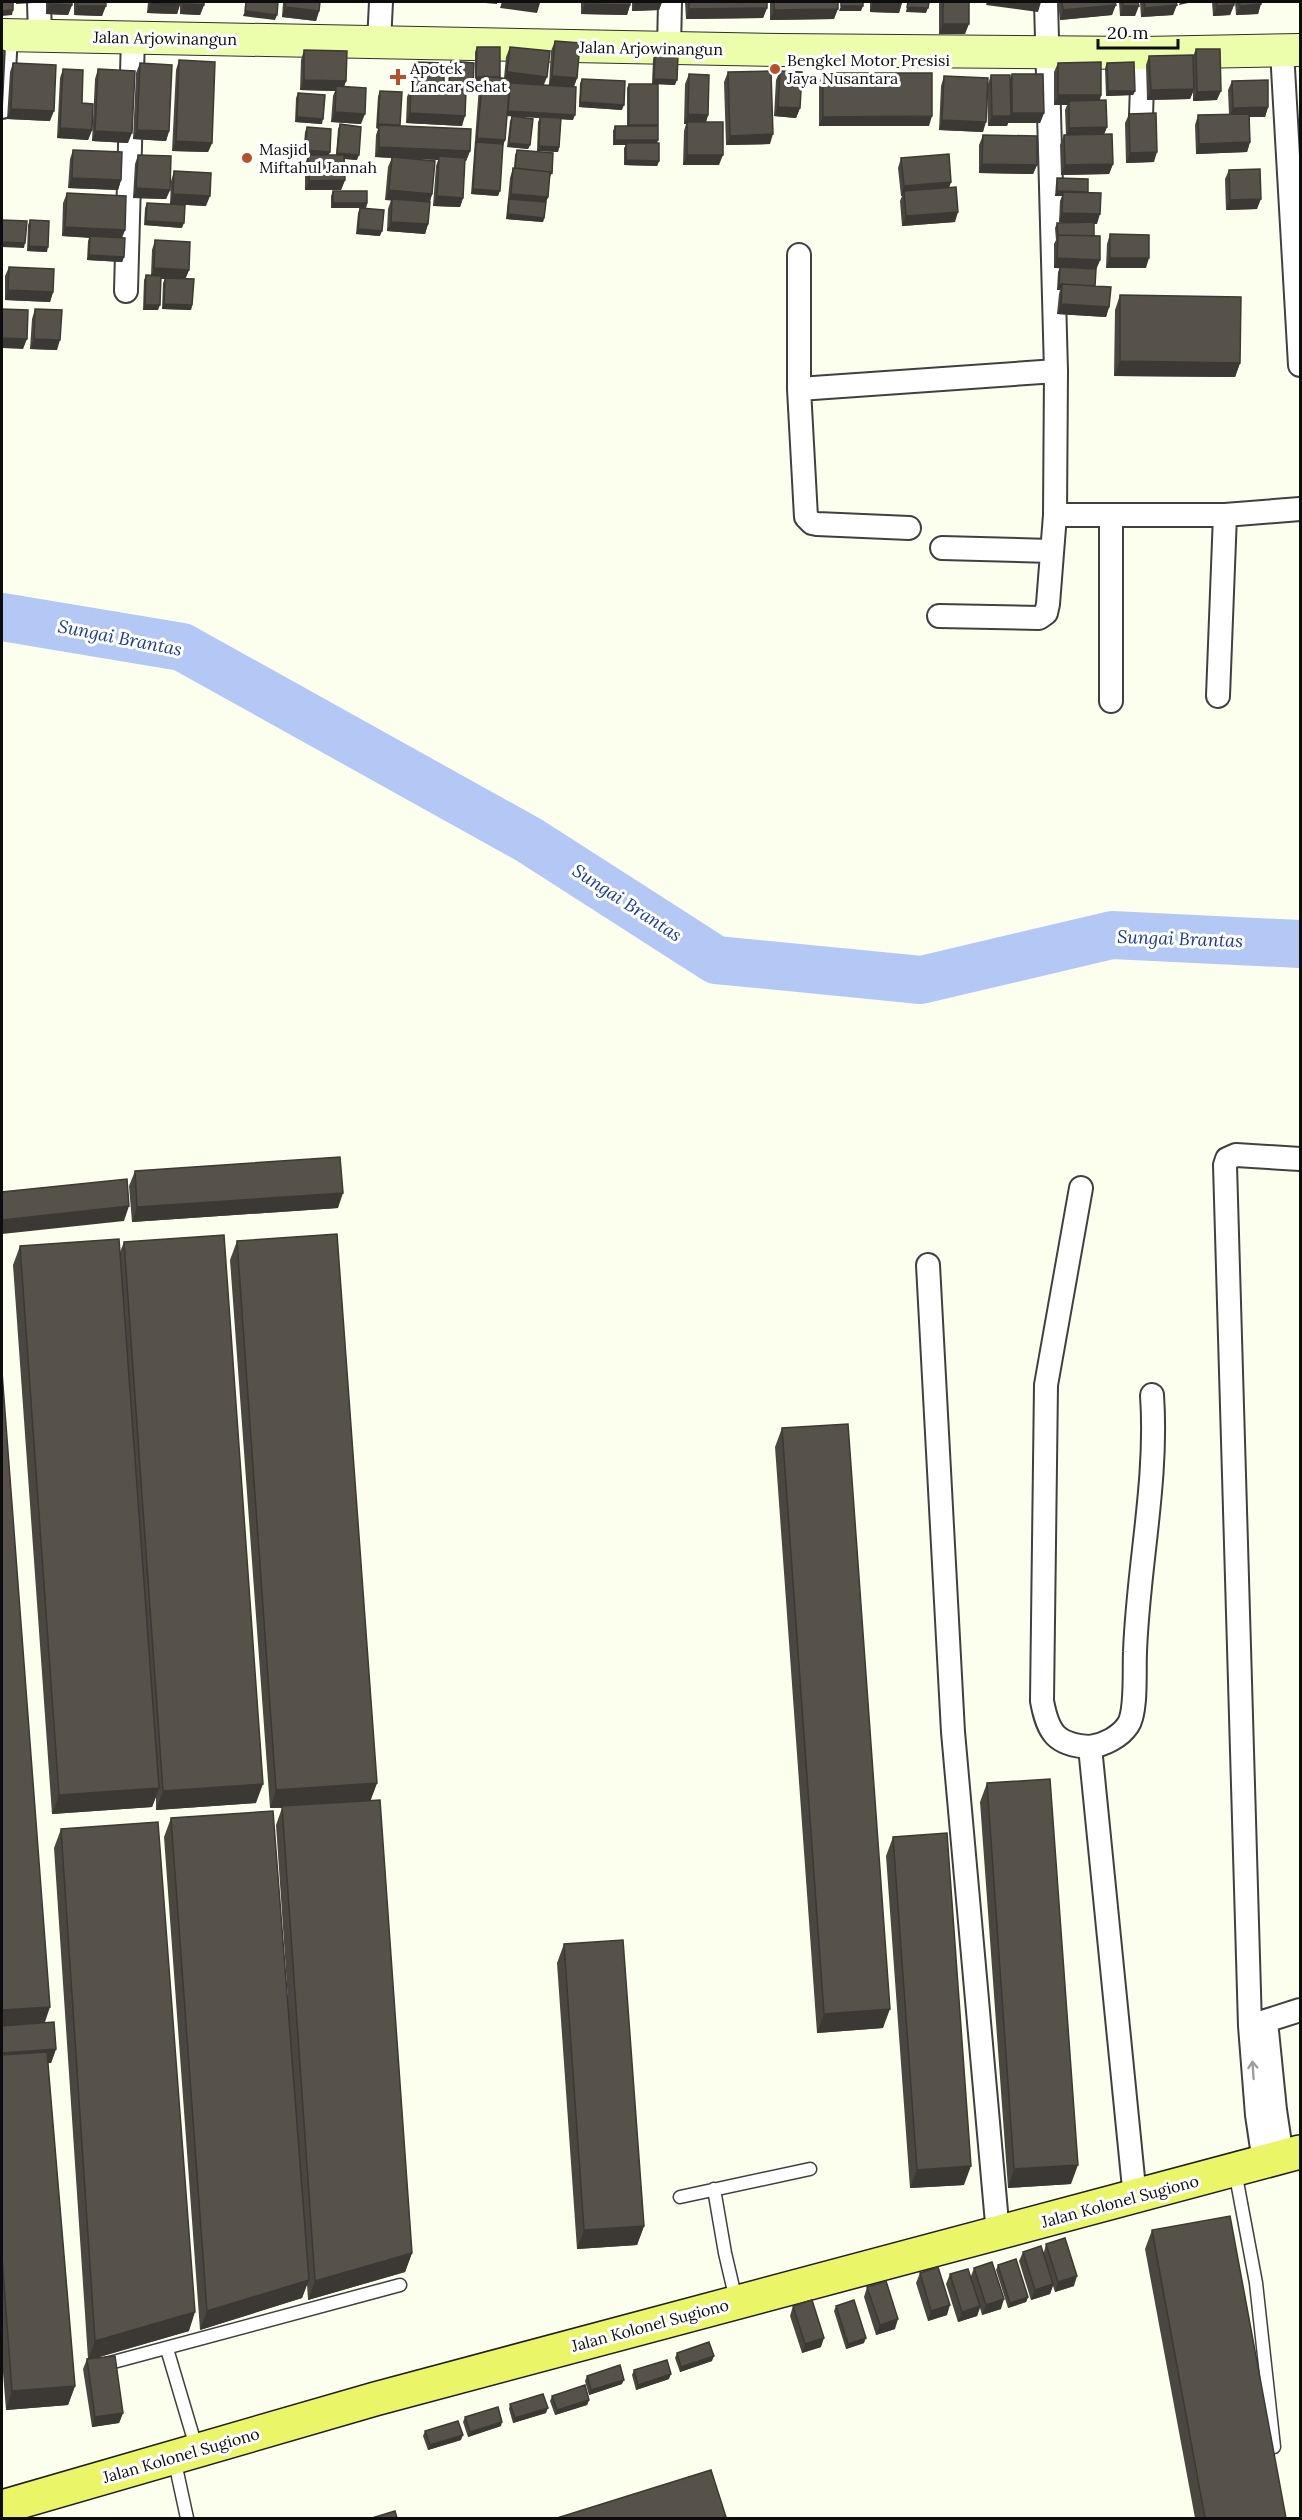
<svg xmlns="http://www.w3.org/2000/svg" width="1302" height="2520" font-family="Lora,serif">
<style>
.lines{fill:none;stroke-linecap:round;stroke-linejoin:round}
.river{stroke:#b4c8f5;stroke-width:48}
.service-casing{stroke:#404040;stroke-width:15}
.minor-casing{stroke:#404040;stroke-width:26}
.secondary-casing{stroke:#2f2f2f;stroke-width:34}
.primary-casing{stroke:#1e1e1e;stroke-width:36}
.service{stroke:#fff;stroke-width:12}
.minor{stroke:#fff;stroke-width:22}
.secondary{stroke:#ecfdab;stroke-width:32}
.primary{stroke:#eaf567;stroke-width:33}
.wall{fill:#4a4740}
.shaded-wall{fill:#3c3934}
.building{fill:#56524a;stroke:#3c3934;stroke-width:1.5}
.oneway{stroke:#9e9e9e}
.poi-dot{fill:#ba5028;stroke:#fff;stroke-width:2}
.labels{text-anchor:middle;stroke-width:6;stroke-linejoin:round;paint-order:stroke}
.street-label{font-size:16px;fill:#0d0d0d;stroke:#fff}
.poi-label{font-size:16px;fill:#0d0d0d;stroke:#fff;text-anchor:start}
.water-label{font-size:18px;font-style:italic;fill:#19399c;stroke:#fff}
</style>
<rect width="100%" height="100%" fill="#fdffee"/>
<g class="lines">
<path class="river" d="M2,617L182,647L529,840L716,960L921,980L1112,935L1300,944"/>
<g class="service-casing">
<path id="service" d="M1235,2171L1256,2283L1274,2447
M714,2189L725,2253L736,2300
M680,2197L810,2169
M167,2349L197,2450
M106,2364L400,2285
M174,2458L187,2518"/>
</g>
<g class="minor-casing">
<path id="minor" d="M39,2L40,35
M379,42L381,2
M669,48L670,2
M1282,51L1300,365
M2,107L6,35
M1141,116L1143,53
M799,255V389L806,517L812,523L817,524L909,528
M126,291L133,37
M799,389L1056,371
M1055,515H1225L1300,509
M1111,516V701
M942,548L1051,551
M939,616L1039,618L1046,613L1048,604L1055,515L1056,371L1046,2
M1218,696L1225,515
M1081,1188L1046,1385L1042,1701C1048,1733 1056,1745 1090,1747L1135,2198
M928,1265L953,1732L998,2234
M1090,1747C1104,1745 1120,1737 1128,1725C1137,1712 1134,1669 1135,1652C1138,1566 1158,1482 1152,1395
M1266,2021L1275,2110L1282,2157
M1253,2025L1300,2010
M1264,2162L1257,2115L1250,2026L1225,1165L1227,1159L1236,1155L1300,1159"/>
</g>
<g class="secondary-casing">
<path id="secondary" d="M2,35L781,50L1143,53L1300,50"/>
</g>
<g class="primary-casing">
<path id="primary" d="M2,2507L375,2399L1300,2152"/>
</g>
<use href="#service" class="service"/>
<use href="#minor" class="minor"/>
<use href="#secondary" class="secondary"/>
<use href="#primary" class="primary"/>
</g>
<path class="wall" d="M46,2H72V5L68,15L46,14Z
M74,2H106L102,16L74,15Z
M148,2H204V5L200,15L180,14V5L177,14L147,13Z
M283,2H320L319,11L316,21L282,17Z
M581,2H630V5L627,15L581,14Z
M632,2H662L659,10L632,11Z
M685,2H767V8L763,18L686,19Z
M770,2H838L834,19L770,20Z
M870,2H902L899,13L870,12Z
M939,2H969L965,34H939Z
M1058,2H1115L1112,15L1060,20Z
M1119,2H1138L1135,16H1120Z
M1140,2H1176L1173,15L1141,17Z
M1212,2H1234V5L1230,15L1213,16Z
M1235,2H1261L1258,14L1236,15Z
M555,41L577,78L574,87L573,120L561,119L559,147L558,152L537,151L538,122L540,118L507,116L505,140L503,144L498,196L471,194L479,86L481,82L475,81V52L477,47L500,78H504L506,57L510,47L544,85H549L551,51Z
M1196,49L1217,100L1193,101V92L1190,99L1147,100L1146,65L1149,56H1193Z
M304,50L346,81L344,87L361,124L331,122L333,96L335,91L300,90L301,60Z
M655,54L675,85L658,84V140L657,143L659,161L657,166L624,165V148L626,145H613V131L615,126H627V88L629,84H652L653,59Z
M179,60L212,143L208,152L172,151L176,70Z
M451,61L471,94H466L462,126L406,123L407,97L411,87H413L414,67L415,62L444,89H448L449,66Z
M13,63L50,121L7,119L10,72Z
M140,63L169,131L166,141L133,139L136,73Z
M1058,63L1101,95L1100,100L1107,127L1104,134L1113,164L1109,174L1061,175L1060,145L1064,135H1066L1065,110L1067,105H1054V72Z
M1107,63L1135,91L1133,95L1106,96L1105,68Z
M63,69L92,130L88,140L57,138L60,78Z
M98,69L128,143L92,141L95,79Z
M780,71L800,108L796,118L774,116L776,80Z
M728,72L770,144L726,145L724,82Z
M823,73L929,126H819V83Z
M689,74L708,115L706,122L719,165H683L684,131L686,124H684L685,84Z
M1012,74L1044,113L1040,123H1008V122L1007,126H988L987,93L983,132L939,130L941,86L944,76L988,84L991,75L1010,79Z
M582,79L622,110L579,107L580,83Z
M1232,81L1268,107L1265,117H1250V142L1247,152L1196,154L1195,125L1198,115L1229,114L1228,90Z
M380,91L400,126L470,151L466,161H465L463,198L460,207L433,206L436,166L438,160L410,158L432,194L430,202L428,224L425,234L387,231L388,209L391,200H385L388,167L392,158L375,157L376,135L378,129L376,128L378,96Z
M298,93L322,124L295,122L296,98Z
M1129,114L1154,162L1126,163L1125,123Z
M512,116L530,145L528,149L507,147L510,121Z
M340,124L357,160L344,159L345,180L341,190H305V165L308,155H303L305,132L307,127L330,152L328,155H336L338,129Z
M983,135L1037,165L1033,174L979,173V145Z
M73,150L121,180L118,190L68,188L70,159Z
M517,150L552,173L550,177H549L548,197L546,202L544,218L543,222L506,219L510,178L513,168H514L515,155Z
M138,155L170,190L166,199L133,198L135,164Z
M901,158L951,182L949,188L955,222L902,226L900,201L902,196H901L898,168Z
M1229,170L1257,209L1226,210L1225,179Z
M174,171L206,206L170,204L171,181Z
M1057,178L1088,193L1097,224H1094V236L1100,260L1096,269L1095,286L1109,307L1106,317L1057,314L1059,294L1060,290H1057L1058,272L1060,268H1054V244L1056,240L1055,228L1057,223H1073L1059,222L1060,201L1062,196H1055L1056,183Z
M333,191L367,203L366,208L380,236L356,234L358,213L360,208H331V196Z
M67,193L125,230L122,238L124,257L122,262L87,260L88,241L89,238L62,236L63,203Z
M147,203L182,228L144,225L145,208Z
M30,220L47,252L27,251L28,225Z
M1110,234L1146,268H1106L1107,244Z
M155,240L189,270L185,279L192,305L191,310L162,309L163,283L165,279H161L158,310H143L144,280L146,275H151L152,250Z
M9,267L53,292L50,302L5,300V276Z
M1120,295L1240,363L1235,377L1114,376L1115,310Z
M35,309L57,350L30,349L32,319Z
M135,1171L338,1208L132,1222L129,1186Z
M237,1241L377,1783L370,1801L412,2253L405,2272L308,2300L307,2284L302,2298L200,2330L164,1837L171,1818L288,2001L276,1825L282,1808H270L230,1260Z
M124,1242L256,1803L156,1810V1797L152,1807L52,1814L13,1265L20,1246L120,1252Z
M2,1372L44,2023L56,2049L51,2063H48L75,2386L68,2405L6,2410L2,2360Z
M782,1428L883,2028L817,2033L775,1447Z
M987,1783L1071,2184L1008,2188L980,1802Z
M61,1829L189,2331L93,2359L123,2413L119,2423L92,2427L83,2369L87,2359H88L54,1848Z
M893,1837L964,2185L910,2188L886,1856Z
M564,1944L644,2226L637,2245L577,2249L557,1963Z
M1152,2230L1286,2518H1195L1145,2249Z
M1046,2244L1074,2286L1055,2292L1053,2286L1050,2294L1031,2300L1019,2261L1023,2252H1044Z
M998,2265L1028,2297L1026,2302L1008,2308L996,2270Z
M974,2268L1001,2309L982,2315L980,2308L977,2316L958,2322L946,2284L950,2274L971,2276Z
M920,2273L947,2315L928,2321L916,2283Z
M867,2287L895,2329L876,2335L864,2297Z
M793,2306L821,2347L802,2353L790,2316Z
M836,2306L864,2343L846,2349L834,2311Z
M677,2353L712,2361L680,2372L675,2358Z
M634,2370L669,2379L636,2390L632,2375Z
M587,2376L622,2384L589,2395L585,2381Z
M552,2396L589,2400L587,2405L555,2415L550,2401Z
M510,2404L546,2413L513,2423L509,2409Z
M465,2417L501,2426L468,2437L463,2422Z
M425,2431L461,2440L428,2450L423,2436Z"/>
<path class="shaded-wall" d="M16,2H34L33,3L16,4Z
M405,2H435V3Z
M474,2H497V4Z
M502,2H530L540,3L537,13L500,8Z
M635,2H662L659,10L632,11Z
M873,2L902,3L899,13L870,12Z
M987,2H1041L1038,12L986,5Z
M1180,2H1193L1179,5Z
M151,3L180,4L177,14L147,13Z
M49,4L72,5L68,15L46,14Z
M183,4L204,5L200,15L180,14Z
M585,4L630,5L627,15L581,14Z
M1261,4L1258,14L1236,15L1240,6Z
M1116,5L1112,15L1060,20L1063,10Z
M1177,5L1173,15L1141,17L1145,8Z
M1234,5L1230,15L1213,16L1217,6Z
M77,6H106L102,16L74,15Z
M841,6H863L861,11H839Z
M1123,6H1139L1135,16H1120Z
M285,7L319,11L316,21L282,17Z
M907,7L928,8L926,13L906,12Z
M767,8L763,18L686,19L689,9Z
M838,9L834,19L770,20L774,10Z
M13,10L12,15L2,16V11Z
M245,11L277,15L275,20L243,16Z
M943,24H969L965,34H939Z
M507,72L547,77L543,87L504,82Z
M552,76L577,78L573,88L548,86Z
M476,77H482L481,82L475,81Z
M654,79L677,80L675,85L652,84Z
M304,80L346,81L342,91L336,86L335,91L300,90Z
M449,88L473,89L471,94L448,93Z
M1194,89L1190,99L1147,100L1151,90Z
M1108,91H1135L1133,95L1106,96Z
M1221,91L1217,100L1193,101L1197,92Z
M1058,95H1101L1098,105L1069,101L1067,105H1054Z
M580,102L624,105L622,110L579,107Z
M778,107L800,108L796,118L774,116Z
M1268,107L1265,117H1229L1233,108Z
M11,109L54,111L50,121L7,119Z
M508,111L575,115L573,120L506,116Z
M335,112L365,114L361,124L331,122Z
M410,113L465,116L462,126L406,123Z
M1012,113H1044L1040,123H1008Z
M688,114L708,115L705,125L687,122L686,124H684Z
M932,116L929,126H819L823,117Z
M992,116H1011L1007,126H988Z
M297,117L323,119L322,124L295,122Z
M942,120L986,122L983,132L939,130Z
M629,125H658L656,130H627Z
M1107,127L1103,137L1066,138L1069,128Z
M60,128L92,130L88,140L57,138Z
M137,130L169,131L166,141L133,139Z
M95,131L132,133L128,143L92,141Z
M773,134L770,144L726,145L730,136Z
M477,138L505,140L502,149L476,142Z
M615,140H658L656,145L626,143V145H613Z
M176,141L212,143L208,152L172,151Z
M1250,142L1247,152L1196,154L1199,144Z
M509,143L530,145L528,149L507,147Z
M539,146L559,147L558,152L537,151Z
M379,147L470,151L466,161L439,160V156L438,160L375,157Z
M305,150L330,152L328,157L303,155Z
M1157,152L1154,162L1126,163L1130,153Z
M337,153L359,155L357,160L336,158Z
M687,155H723L719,165H683Z
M626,160L659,161L657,166L624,165Z
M982,164L1037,165L1033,174L979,173Z
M1113,164L1109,174L1061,175L1065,165Z
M72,178L121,180L118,190L68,188Z
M345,180L341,190H305L309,181Z
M951,182L947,192L904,191L902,196H901L904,186Z
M136,188L170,190L166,199L133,198Z
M473,189L500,191L498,196L471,194Z
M389,190L432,194L429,204L385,200Z
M1057,191L1088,192L1087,197L1063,192L1062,196H1055Z
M173,194L210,196L206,206L170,204Z
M511,194L548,197L544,207L509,199L507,204Z
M437,196L463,198L460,207L433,206Z
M1261,199L1257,209L1226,210L1230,200Z
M333,203H367L366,208H331Z
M958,212L955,222L902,226L906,216Z
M1062,213L1100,214L1097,224L1059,222Z
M508,214L544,218L543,222L506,219Z
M146,221L184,223L182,228L144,225Z
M391,222L428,224L425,234L387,231Z
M65,227L125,230L121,239L62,236Z
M358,229L382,231L380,236L356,234Z
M2,242L25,243L24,248L2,247Z
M29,246L48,247L47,252L27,251Z
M89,255L124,257L122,262L87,260Z
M1057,258L1100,260L1096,270L1054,268Z
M1110,258H1149L1146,268H1106Z
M154,268L189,270L185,280L151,278Z
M1059,285H1062L1060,290H1057Z
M8,290L53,292L50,302L5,300Z
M164,304L192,305L191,310L162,309Z
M1061,304L1109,307L1106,317L1057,314Z
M145,305H160L158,310H143Z
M2,338L27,339L23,349L2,348Z
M34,339L60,340L57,350L30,349Z
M1120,361L1240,363L1235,377L1114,376Z
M343,1193L338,1208L132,1222L137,1207Z
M129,1206L124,1221L2,1234V1220Z
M377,1783L370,1802L270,1808L276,1790Z
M263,1784L256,1803L156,1810L163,1791Z
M159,1788L152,1807L52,1814L59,1795Z
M50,2007L44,2025L2,2029V2010Z
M890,2009L883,2028L817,2033L824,2014Z
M56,2049L51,2063L2,2067V2053Z
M1078,2165L1071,2184L1008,2188L1014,2169Z
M971,2166L964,2185L910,2188L917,2170Z
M644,2226L637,2245L577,2249L584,2230Z
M412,2253L405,2272L308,2300L315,2281Z
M1077,2276L1074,2286L1055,2292L1058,2282Z
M309,2280L302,2298L200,2330L207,2311Z
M1053,2284L1050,2294L1031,2300L1035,2290Z
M1028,2297L1026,2302L1008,2308L1010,2303Z
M1004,2299L1001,2309L982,2315L986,2305Z
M950,2305L947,2315L928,2321L931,2311Z
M980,2306L977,2316L958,2322L962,2312Z
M195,2312L189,2331L88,2360L95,2341Z
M898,2319L895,2329L876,2335L880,2325Z
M824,2338L821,2347L802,2353L805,2344Z
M866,2338L864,2343L846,2349L848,2344Z
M714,2356L712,2361L680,2372L681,2367Z
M671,2374L669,2379L636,2390L638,2385Z
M624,2380L622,2384L589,2395L591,2390Z
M75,2386L68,2405L6,2410L12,2391Z
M589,2400L587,2405L555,2415L557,2410Z
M548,2408L546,2413L513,2423L515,2418Z
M123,2413L119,2423L92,2427L95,2417Z
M502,2422L501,2426L468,2437L470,2432Z
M463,2435L461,2440L428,2450L430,2445Z"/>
<path class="building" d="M2,2H13V10L2,11Z
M49,2H72V5L49,4Z
M78,2H106V6H77Z
M151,2H181L180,4L151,3Z
M183,2H204V5L183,4Z
M246,2H278L277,15L245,11Z
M286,2H320L319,11L285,7Z
M585,2H630V5L585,4Z
M689,2H767V8L689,9Z
M774,2H838V9L774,10Z
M841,2H863V6H841Z
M908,2H929L928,8L907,7Z
M943,2H969V24H943Z
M1062,2H1115L1116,5L1063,10Z
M1123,2H1138L1139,6H1123Z
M1144,2H1176L1177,5L1145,8Z
M1216,2H1234V5L1217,6Z
M1239,2H1261V4L1240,6Z
M555,41L580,43L577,78L552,76Z
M477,47H500V77H476Z
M510,47L550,51L547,77L507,72Z
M1196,49H1220L1221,91L1197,92Z
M2,50L5,51L2,111Z
M304,50L347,51L346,81L304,80Z
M655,54L678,55L677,80L654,79Z
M1193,55L1194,89L1151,90L1149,56Z
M179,60L215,62L212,143L176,141Z
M451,61L474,63L473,89L449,88Z
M415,62L444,63V89L415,87Z
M1101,62V95H1058V63Z
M1134,62L1135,91H1108L1107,63Z
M13,63L56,65L54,111L11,109Z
M140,63L172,65L169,131L137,130Z
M63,69L83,70L82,103L93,104L92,130L60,128Z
M98,69L135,71L132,133L95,131Z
M771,71L773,134L730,136L728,72Z
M780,71L802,72L800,108L778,107Z
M823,73H932V116L823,117Z
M689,74L709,75L708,115L688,114Z
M1012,74H1043L1044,113H1012Z
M991,75H1010L1011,116H992Z
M483,76L510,79L505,140L477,138Z
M944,76L988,78L986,122L942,120Z
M582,79L625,81L624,105L580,102Z
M1268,80V107L1233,108L1232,81Z
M510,83L576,87L575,115L508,111Z
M629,84H658V125H629Z
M336,86L366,88L365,114L335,112Z
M411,87L466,91L465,116L410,113Z
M380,91L402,92L400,125L378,124Z
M298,93L325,95L323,119L297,117Z
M1106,100L1107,127L1069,128V101Z
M1156,113L1157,152L1130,153L1129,114Z
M1249,114L1250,142L1199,144L1198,115Z
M512,116L533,119L530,145L509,143Z
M540,117L561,118L559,147L539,146Z
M687,122H723V155H687Z
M340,124L361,127L359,155L337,153Z
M379,125L471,129L470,151L379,147Z
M615,126H658V140H615Z
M307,127L331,129L330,152L305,150Z
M1112,134L1113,164L1065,165L1064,135Z
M983,135L1037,136V165L982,164Z
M476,142L503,144L500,191L473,189Z
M626,143H659V161L626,160Z
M73,150L122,152L121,180L72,178Z
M517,150L553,153L552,173L550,172L515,168Z
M949,154L951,182L904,186L901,158Z
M138,155L171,156L170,190L136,188Z
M308,155H344L345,180L309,181Z
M439,156L465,158L463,198L437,196Z
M392,157L435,161L432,194L389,190Z
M513,168L550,172L548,197L511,194Z
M1260,169L1261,199L1230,200L1229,170Z
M174,171L211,173L210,196L173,194Z
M1057,178L1088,179V192L1057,191Z
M956,187L958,212L906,216L904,191Z
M333,191H367V203H333Z
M1063,192L1101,193L1100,214L1062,213Z
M67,193L126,196L125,230L65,227Z
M392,199L430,202L428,224L391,222Z
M509,199L546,202L544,218L508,214Z
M147,203L185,205L184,223L146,221Z
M360,208L384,210L382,231L358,229Z
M2,220L27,221L25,243L2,242Z
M30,220L49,221L48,247L29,246Z
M1094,222V236L1058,235V236L1057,223Z
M1110,234L1149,235V258H1110Z
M1058,235L1100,236V260L1057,258Z
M90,236L125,238L124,257L89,255Z
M155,240L190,242L189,270L154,268Z
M9,267L54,269L53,292L8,290Z
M1060,267L1096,269L1095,286L1062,284V285H1059Z
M146,275L161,276L160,305H145Z
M165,278L194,279L192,305L164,304Z
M1062,284L1111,287L1109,307L1061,304Z
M1120,295L1241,297L1240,363L1120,361Z
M2,309L28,310L27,339L2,338Z
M35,309L62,310L60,340L34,339Z
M340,1157L343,1193L137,1207L135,1171Z
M127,1179L129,1206L2,1220V1192Z
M337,1234L377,1783L276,1790L237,1241Z
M224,1235L263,1784L163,1791L124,1242Z
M119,1239L159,1788L59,1795L20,1246Z
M2,1372L50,2007L2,2010Z
M848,1424L890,2009L824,2014L782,1428Z
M1050,1779L1078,2165L1014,2169L987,1783Z
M380,1800L412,2253L315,2281L282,1806Z
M273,1811L309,2280L207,2311L171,1818Z
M158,1822L195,2312L95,2341L61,1829Z
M947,1833L971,2166L917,2170L893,1837Z
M623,1940L644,2226L584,2230L564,1944Z
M54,2022L56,2049L2,2053V2026Z
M47,2052L75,2386L12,2391L2,2257V2055Z
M1230,2216L1286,2518H1205L1152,2230Z
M1065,2238L1077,2276L1058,2282L1046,2244Z
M1041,2246L1053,2284L1035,2290L1023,2252Z
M1016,2259L1028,2297L1010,2303L998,2265Z
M992,2262L1004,2299L986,2305L974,2268Z
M938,2267L950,2305L931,2311L920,2273Z
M968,2269L980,2306L962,2312L950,2274Z
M886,2281L898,2319L880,2325L867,2287Z
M812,2300L824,2338L805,2344L793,2306Z
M854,2300L866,2338L848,2344L836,2306Z
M709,2342L714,2356L681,2367L677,2353Z
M115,2356L123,2413L95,2417L87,2359Z
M667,2360L671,2374L638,2385L634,2370Z
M620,2365L624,2380L591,2390L587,2376Z
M585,2385L589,2400L557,2410L552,2396Z
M543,2394L548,2408L515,2418L510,2404Z
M498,2407L502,2422L470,2432L465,2417Z
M458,2421L463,2435L430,2445L425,2431Z
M711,2470L726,2517L722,2518H557Z
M395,2511L397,2518H372Z"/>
<defs><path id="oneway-shaft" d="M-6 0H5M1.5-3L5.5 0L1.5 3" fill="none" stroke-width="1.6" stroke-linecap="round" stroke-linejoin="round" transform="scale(1.5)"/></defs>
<use class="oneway" href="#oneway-shaft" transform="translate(1253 2070) rotate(-94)"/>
<g class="poi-dot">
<circle cx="775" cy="69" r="6"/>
<path d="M395 68h6v6h6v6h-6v6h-6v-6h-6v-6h6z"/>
<circle cx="247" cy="158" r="6"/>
</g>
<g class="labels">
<g class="street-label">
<text transform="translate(165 38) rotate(1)" y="6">Jalan Arjowinangun</text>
<text transform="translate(651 48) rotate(1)" y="6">Jalan Arjowinangun</text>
<text transform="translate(1120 2201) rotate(-15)" y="6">Jalan Kolonel Sugiono</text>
<text transform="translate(650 2325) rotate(-15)" y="6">Jalan Kolonel Sugiono</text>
<text transform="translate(181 2455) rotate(-16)" y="6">Jalan Kolonel Sugiono</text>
</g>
<g class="poi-label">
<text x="787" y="66">Bengkel Motor Presisi<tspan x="787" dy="18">Jaya Nusantara</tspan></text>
<text x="410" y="74">Apotek<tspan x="410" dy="18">Lancar Sehat</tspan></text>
<text x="259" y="155">Masjid<tspan x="259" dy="18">Miftahul Jannah</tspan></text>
</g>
<g class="water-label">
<text transform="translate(120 638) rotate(11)" y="6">Sungai Brantas</text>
<text transform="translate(627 903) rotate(33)" y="6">Sungai Brantas</text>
<text transform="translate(1180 939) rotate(2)" y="6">Sungai Brantas</text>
</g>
</g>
<rect width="1302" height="2520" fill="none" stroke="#0d0d0d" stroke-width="6"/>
<path d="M1098 39v9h80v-9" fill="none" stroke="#0d0d0d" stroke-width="3"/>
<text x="1107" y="39" font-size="18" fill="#0d0d0d" stroke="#ffffff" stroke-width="4.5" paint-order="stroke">20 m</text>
</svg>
